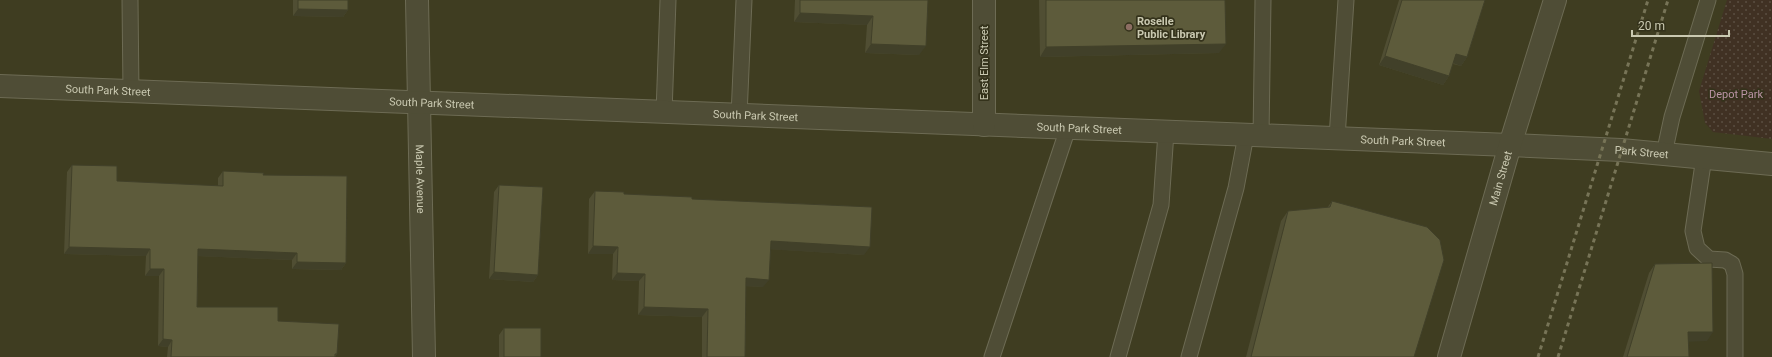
<svg xmlns="http://www.w3.org/2000/svg" width="1772" height="357" font-family="Roboto,sans-serif">
<style>
.park{fill:url(#park-dots)}
.lines{fill:none;stroke-linecap:round;stroke-linejoin:round}
.service-casing{stroke:#6d6b54;stroke-width:17}
.minor-casing{stroke:#6d6b54;stroke-width:24}
.service{stroke:#4f4d36;stroke-width:15}
.minor{stroke:#4f4d36;stroke-width:22}
.rail{stroke:#777457;stroke-width:3;stroke-dasharray:4 4;stroke-linecap:butt}
.wall{fill:#504e33}
.shaded-wall{fill:#414029}
.building{fill:#5d5b3b;stroke:#414029}
.education-dot{fill:#8d6e63;stroke:#34321b;stroke-width:1.5}
.labels{text-anchor:middle;stroke-width:3.5;stroke-linejoin:round;paint-order:stroke}
.poi-label{font-size:11px;font-weight:bold;fill:#cac9b1;stroke:#34321b;text-anchor:start}
.street-label{font-size:11px;fill:#cac9b1;stroke:#34321b}
.park-label{font-size:11px;fill:#bb94a5;stroke:#34321b}
</style>
<defs>
<pattern id="park-dots" width="8" height="8" patternUnits="userSpaceOnUse"><rect width="8" height="8" fill="#403123"/><path d="M2 2h.1M6 6h.1" fill="none" stroke="#5a4e41" stroke-width="1.8" stroke-linecap="round"/></pattern>
</defs>
<rect width="100%" height="100%" fill="#3f3d21"/>
<path class="park" d="M1727,0H1772V139L1713,132L1705,123L1699,91Z"/>
<g class="lines">
<g class="service-casing">
<path id="service" d="M130,0L131,92
M664,113L668,0
M739,116L744,0
M1261,136L1263,0
M1337,138L1346,0
M1664,154L1672,117L1708,0
M1704,157L1693,231L1697,248L1709,259L1725,260L1732,264L1735,274V357
M992,357L1068,128
M1118,357L1161,205L1166,132
M1189,357L1236,188L1246,135"/>
</g>
<g class="minor-casing">
<g id="minor">
<path id="s1" d="M417,0L424,357"/>
<path id="s2" d="M0,86L1510,145L1621,150L1772,164"/>
<path d="M984,125V0"/>
<path id="s3" d="M1449,357L1510,145L1555,0"/>
</g>
</g>
<use href="#service" class="service"/>
<use href="#minor" class="minor"/>
<path class="rail" d="M1538,357L1648,0
M1558,357L1668,0"/>
</g>
<path class="wall" d="M293,0H348V10L343,17L293,16Z
M795,0H928L919,55L865,53L867,25L794,22Z
M1039,0H1225L1219,53L1040,57Z
M1399,0H1485L1467,57L1461,66L1453,64L1449,76L1443,85L1379,65Z
M72,165L117,181L218,186V178L223,171L263,175L346,263L341,270L292,269V260L198,256L197,307L278,321L337,354L335,357H167L168,347L158,346L159,276H145L146,256L64,254L67,172Z
M499,185L538,275L533,282L489,279L494,192Z
M595,191L624,194L692,199L864,255L770,249L763,287L746,286L745,357H702V317L638,315L639,281L612,280L613,254H588L589,199Z
M1332,201L1414,357H1246L1281,221L1288,211L1327,208Z
M1655,264L1707,341H1689V357H1623L1649,273Z
M504,328L541,357H499V335Z"/>
<path class="shaded-wall" d="M298,9L348,10L343,17L293,16Z
M800,13L873,16L867,25L794,22Z
M871,44L926,46L919,55L865,53Z
M1226,44L1219,53L1040,57L1046,47Z
M1456,54L1467,57L1461,66L1450,62Z
M1385,56L1449,76L1443,85L1379,65Z
M771,241L870,247L864,255L765,249Z
M593,246L618,247L613,254H588Z
M69,247L150,249L146,256L64,254Z
M198,249L297,253L292,260L193,256Z
M297,262L346,263L341,270L292,269Z
M150,269H164L159,276H145Z
M494,272L538,275L533,282L489,279Z
M617,273L645,274L639,281L612,280Z
M746,278L769,280L763,287L741,286Z
M644,307L708,309L702,317L638,315Z
M1688,332H1713L1707,341L1682,342Z
M163,339L172,340L168,347L158,346Z"/>
<path class="building" d="M298,0H348V10L298,9Z
M800,0H928L926,46L871,44L873,16L800,13Z
M1046,0H1225L1226,44L1046,47Z
M1402,0H1485L1467,57L1456,54L1449,76L1385,56Z
M72,165L117,166V181L223,186V171L264,173L263,175L347,176L346,263L297,262V253L198,249L197,307H278V321L339,324L337,354H335V357H171L172,340L163,339L164,269H150V249L69,247Z
M499,185L543,187L538,275L494,272Z
M595,191L624,192V194L692,197V199L872,207L870,247L771,241L769,280L746,278L745,357H707L708,309L644,307L645,274L617,273L618,247L593,246Z
M1332,201L1427,227L1440,240L1444,260L1414,357H1251L1288,211L1330,207Z
M1712,263L1713,332H1688L1689,357H1627L1655,264Z
M504,328H541V357H504Z"/>
<circle class="education-dot" cx="1129" cy="27" r="4"/>
<g class="labels">
<g class="poi-label">
<text x="1137" y="25">Roselle<tspan x="1137" dy="13">Public Library</tspan></text>
</g>
<g class="street-label">
<text transform="translate(984 63) rotate(-90)" y="4">East Elm Street</text>
<text dy="4" stroke="none"><textPath href="#s2" startOffset="108">South Park Street</textPath></text>
<text dy="4" stroke="none"><textPath href="#s2" startOffset="432">South Park Street</textPath></text>
<text dy="4" stroke="none"><textPath href="#s2" startOffset="756">South Park Street</textPath></text>
<text dy="4" stroke="none"><textPath href="#s2" startOffset="1080">South Park Street</textPath></text>
<text dy="4" stroke="none"><textPath href="#s2" startOffset="1404">South Park Street</textPath></text>
<text dy="4" stroke="none"><textPath href="#s2" startOffset="1643">Park Street</textPath></text>
<text dy="4" stroke="none"><textPath href="#s1" startOffset="179">Maple Avenue</textPath></text>
<text dy="4" stroke="none"><textPath href="#s3" startOffset="186">Main Street</textPath></text>
</g>
<g class="park-label">
<text x="1736" y="98">Depot Park</text>
</g>
</g>
<path d="M1632 30v6h97v-6" fill="none" stroke="#cac9b1" stroke-width="2"/>
<text x="1638" y="30" font-size="12" fill="#cac9b1" stroke="#34321b" stroke-width="3" paint-order="stroke">20 m</text>
</svg>
